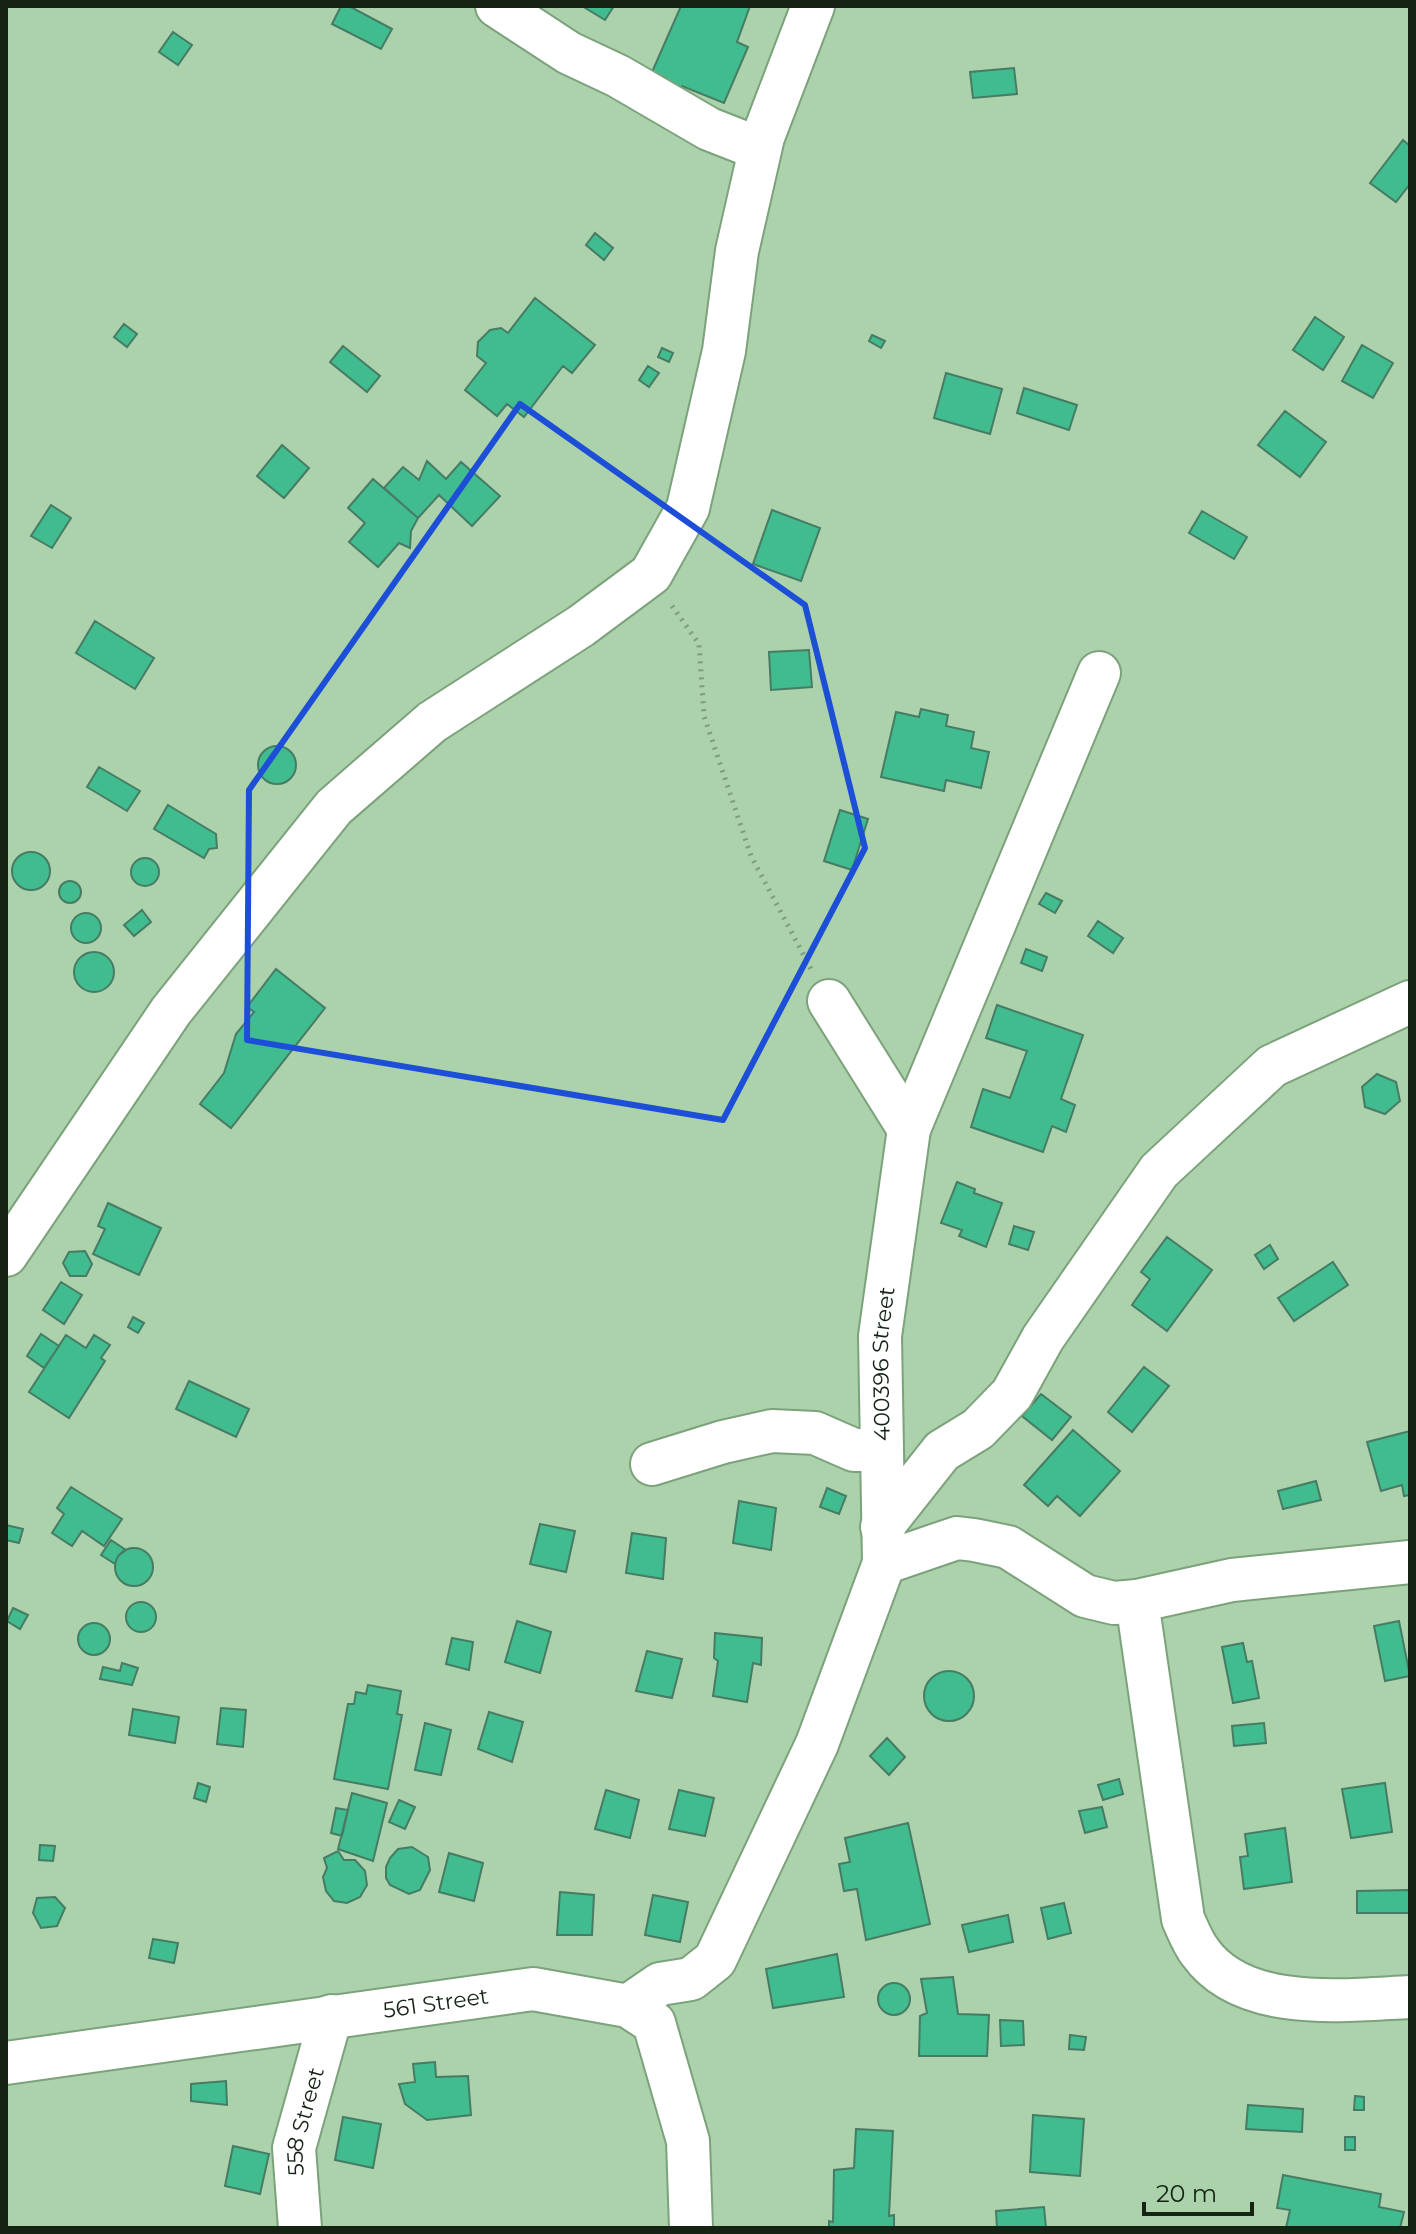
<svg xmlns="http://www.w3.org/2000/svg" width="1416" height="2234" font-family="Montserrat,sans-serif">
<style>
.building{fill:#41bc8f;stroke:#467c65;stroke-width:2}
.lines{fill:none;stroke-linecap:round;stroke-linejoin:round}
.minor-casing{stroke:#7ca27c;stroke-width:46}
.path{stroke:#7d9d7c;stroke-width:5;stroke-dasharray:2 6;stroke-linecap:butt}
.minor{stroke:#fff;stroke-width:42}
.marked{fill:none;stroke:#1d4ed8;stroke-width:6;stroke-linejoin:round}
.labels{text-anchor:middle;stroke-width:6;stroke-linejoin:round;paint-order:stroke}
.street-label{font-size:22px;fill:#142314;stroke:#abd2aa}
</style>
<rect width="100%" height="100%" fill="#abd2aa"/>
<path class="building" d="M341,6H349L392,29L381,49L332,24Z
M582,6H614L605,20Z
M681,6H750L737,42L748,47L724,103L682,86L679,93L662,85L665,78L652,72Z
M173,32L192,45L178,65L159,52Z
M1014,68L1017,94L973,98L970,72Z
M1403,140L1410,146V184L1396,202L1370,183Z
M595,233L613,248L604,260L586,245Z
M535,298L595,345L572,373L563,366L524,417L507,404L497,416L465,390L486,363L477,356L478,342L490,330L501,328L508,333Z
M1315,317L1344,337L1323,370L1293,350Z
M124,324L137,334L127,347L114,337Z
M872,335L885,341L881,348L869,341Z
M1362,345L1393,363L1373,398L1342,381Z
M343,346L380,376L367,392L330,362Z
M662,348L673,353L669,362L658,357Z
M648,366L659,373L649,387L639,380Z
M946,373L1002,389L990,434L934,418Z
M1024,388L1077,405L1069,430L1017,413Z
M1285,411L1326,442L1300,477L1258,445Z
M282,445L309,468L284,498L257,476Z
M427,461L446,479L461,462L500,496L472,526L439,495L418,518L384,488L403,467L419,480Z
M373,479L418,518L411,531L410,548L399,543L378,567L349,542L365,523L348,508Z
M51,505L71,518L52,548L31,536Z
M772,510L820,528L801,581L753,564Z
M1202,511L1247,537L1234,559L1189,533Z
M95,621L154,658L135,689L76,653Z
M809,650L812,687L771,690L769,652Z
M921,709L948,715L946,726L974,732L971,748L989,752L981,788L946,780L944,791L881,777L896,712L919,717Z
M258 765a19 19 0 1 1 38 0a19 19 0 1 1-38 0Z
M99,767L140,791L127,811L87,787Z
M168,805L216,834L217,848L209,849L204,858L154,829Z
M840,810L868,819L852,870L824,861Z
M12 871a19 19 0 1 1 38 0a19 19 0 1 1-38 0Z
M131 872a14 14 0 1 1 28 0a14 14 0 1 1-28 0Z
M59 892a11 11 0 1 1 22 0a11 11 0 1 1-22 0Z
M1046,893L1062,901L1055,913L1039,904Z
M142,910L151,922L134,936L124,925Z
M71 928a15 15 0 1 1 30 0a15 15 0 1 1-30 0Z
M1098,921L1123,938L1113,953L1088,936Z
M1026,949L1047,957L1042,971L1021,963Z
M74 972a20 20 0 1 1 40 0a20 20 0 1 1-40 0Z
M276,969L325,1008L231,1128L200,1104L224,1073L236,1034L254,1012L247,1007Z
M997,1005L1083,1035L1061,1099L1075,1105L1066,1132L1052,1126L1043,1152L971,1127L983,1089L1010,1098L1027,1051L986,1038Z
M1377,1074L1396,1082L1400,1101L1385,1114L1365,1107L1362,1087Z
M957,1182L975,1189L974,1193L1002,1203L986,1247L959,1236L962,1230L941,1223Z
M108,1203L161,1228L139,1275L93,1254L105,1229L98,1226Z
M1014,1226L1034,1232L1028,1250L1009,1244Z
M1167,1237L1212,1270L1167,1331L1132,1305L1150,1279L1141,1272Z
M1270,1245L1278,1259L1264,1269L1255,1255Z
M85,1251L92,1264L86,1276H70L63,1263L69,1252Z
M1333,1262L1348,1285L1294,1321L1278,1298Z
M61,1282L82,1295L64,1324L43,1310Z
M133,1317L144,1323L138,1333L128,1327Z
M41,1334L59,1346L44,1368L27,1356Z
M66,1335L86,1348L94,1335L110,1345L101,1358L105,1361L69,1418L29,1392Z
M1144,1367L1169,1386L1132,1432L1108,1412Z
M189,1381L249,1409L236,1437L176,1409Z
M1041,1394L1071,1417L1052,1440L1022,1416Z
M1073,1430L1120,1471L1080,1516L1057,1496L1048,1506L1024,1485Z
M1410,1431V1495L1404,1496L1402,1485L1381,1491L1367,1442Z
M1316,1481L1321,1500L1283,1509L1278,1491Z
M71,1487L122,1519L104,1546L82,1531L72,1546L52,1533L64,1514L57,1508Z
M827,1488L846,1496L839,1514L820,1507Z
M739,1501L776,1508L771,1550L733,1543Z
M540,1524L575,1531L566,1572L530,1564Z
M6,1525L23,1529L19,1543L6,1540Z
M632,1533L666,1538L663,1579L626,1573Z
M111,1540L126,1550L118,1556L115,1564L101,1555Z
M115 1567a19 19 0 1 1 38 0a19 19 0 1 1-38 0Z
M126 1617a15 15 0 1 1 30 0a15 15 0 1 1-30 0Z
M13,1608L28,1615L20,1629L7,1621Z
M517,1621L551,1632L540,1673L505,1662Z
M1399,1621L1410,1676L1385,1681L1374,1626Z
M78 1639a16 16 0 1 1 32 0a16 16 0 1 1-32 0Z
M715,1633L762,1638L761,1665L753,1663L747,1702L713,1696L718,1661L714,1658Z
M452,1638L473,1642L469,1670L446,1664Z
M1243,1643L1247,1662L1252,1661L1259,1698L1233,1703L1222,1647Z
M647,1651L682,1659L672,1698L636,1691Z
M122,1663L138,1668L132,1685L100,1679L103,1667L120,1671Z
M924 1696a25 25 0 1 1 50 0a25 25 0 1 1-50 0Z
M368,1685L401,1691L397,1714L402,1715L388,1789L334,1779L348,1704H354L356,1692L366,1694Z
M221,1708L246,1710L243,1747L217,1744Z
M133,1709L179,1717L175,1743L129,1735Z
M489,1712L523,1722L512,1762L478,1749Z
M425,1723L451,1730L441,1775L415,1770Z
M1264,1723L1266,1743L1234,1746L1232,1726Z
M887,1738L905,1757L889,1775L870,1756Z
M1119,1779L1123,1794L1103,1800L1098,1785Z
M198,1783L210,1787L206,1802L194,1798Z
M1385,1783L1392,1832L1351,1838L1342,1789Z
M606,1790L639,1800L630,1838L595,1829Z
M679,1790L714,1798L705,1836L669,1829Z
M352,1793L387,1803L373,1861L338,1849Z
M399,1800L415,1807L405,1829L389,1822Z
M1102,1807L1107,1827L1085,1833L1079,1811Z
M336,1808L348,1810L342,1836L331,1833Z
M908,1823L930,1924L866,1940L857,1889L844,1891L839,1864L850,1862L845,1838Z
M1285,1828L1292,1882L1244,1889L1240,1857L1248,1856L1245,1834Z
M40,1845L55,1846L53,1861L39,1860Z
M412,1847L428,1857L430,1870L420,1890L409,1894L390,1885L386,1878V1867L390,1858L398,1849Z
M338,1851L344,1860H355L365,1871L367,1885L360,1897L347,1903L334,1901L326,1891L323,1877L327,1868L324,1858Z
M449,1853L483,1863L474,1901L439,1892Z
M1410,1890V1913H1357V1891Z
M560,1892L594,1895L592,1935H557Z
M653,1895L688,1902L680,1942L645,1935Z
M55,1897L65,1908L57,1926L41,1928L33,1913L37,1898Z
M1064,1903L1071,1933L1048,1939L1041,1908Z
M1008,1915L1013,1942L969,1952L962,1925Z
M153,1939L178,1943L174,1963L149,1958Z
M837,1954L844,1997L773,2008L766,1969Z
M953,1977L958,2014L989,2015L987,2056H919L920,2016L927,2013L921,1979Z
M878 1999a16 16 0 1 1 32 0a16 16 0 1 1-32 0Z
M1000,2020L1023,2021L1024,2045L1001,2046Z
M1070,2035L1086,2037L1084,2050L1069,2049Z
M435,2062L436,2077L468,2076L471,2115L427,2120L405,2104L399,2084L415,2082L413,2064Z
M226,2081L227,2105L191,2101V2084Z
M1355,2096L1364,2097V2110H1354Z
M1248,2105L1303,2109L1302,2132L1246,2129Z
M1033,2115L1084,2119L1080,2176L1030,2172Z
M343,2117L381,2124L373,2168L335,2160Z
M856,2129L893,2131L889,2216L894,2215V2228H829V2221L833,2222L834,2170L854,2168Z
M1345,2137H1355V2150H1345Z
M233,2146L269,2154L260,2194L225,2186Z
M1283,2175L1381,2194L1379,2207L1404,2212L1400,2228H1286L1290,2210L1277,2208Z
M1044,2207L1046,2228H997L996,2211Z"/>
<g class="lines">
<g class="minor-casing">
<g id="minor">
<path d="M497,6L569,53L618,76L709,129L760,149"/>
<path d="M829,1001L909,1129"/>
<path d="M6,1255L171,1011L334,807L432,722L581,626L651,574L688,508L724,351L737,251L763,137L813,6"/>
<path d="M652,1464L723,1442L772,1431L815,1433L854,1450H881"/>
<path d="M882,1527L942,1451L978,1429L1012,1394L1043,1338L1159,1171L1272,1066L1410,1002"/>
<path d="M884,1563L957,1538L974,1540L1008,1547L1085,1596L1114,1603L1137,1601L1232,1580L1410,1562"/>
<path d="M1137,1601L1183,1919C1188,1930 1193,1943 1200,1952C1243,2013 1345,2000 1410,1997"/>
<path id="s1" d="M628,2006L660,1984L691,1979L715,1960L817,1744L884,1563L880,1336L909,1129L1099,673"/>
<path id="s2" d="M6,2063L533,1989L628,2006L654,2023L688,2141L691,2228"/>
<path id="s3" d="M300,2228L294,2148L331,2016"/>
</g>
</g>
<path class="path" d="M672,606L699,644L704,716L751,856L811,969"/>
<use href="#minor" class="minor"/>
</g>
<path class="marked" d="M520,404L805,605L865,848L723,1120L247,1040L249,790Z"/>
<g class="labels">
<g class="street-label">
<text dy="8" stroke="none"><textPath href="#s1" startOffset="732">400396 Street</textPath></text>
<text dy="8" stroke="none"><textPath href="#s2" startOffset="434">561 Street</textPath></text>
<text dy="8" stroke="none"><textPath href="#s3" startOffset="108">558 Street</textPath></text>
</g>
</g>
<rect width="1416" height="2234" fill="none" stroke="#142314" stroke-width="16"/>
<path d="M1144 2202v12h108v-12" fill="none" stroke="#142314" stroke-width="4"/>
<text x="1156" y="2202" font-size="24" fill="#142314" stroke="#abd2aa" stroke-width="6" paint-order="stroke">20 m</text>
</svg>
